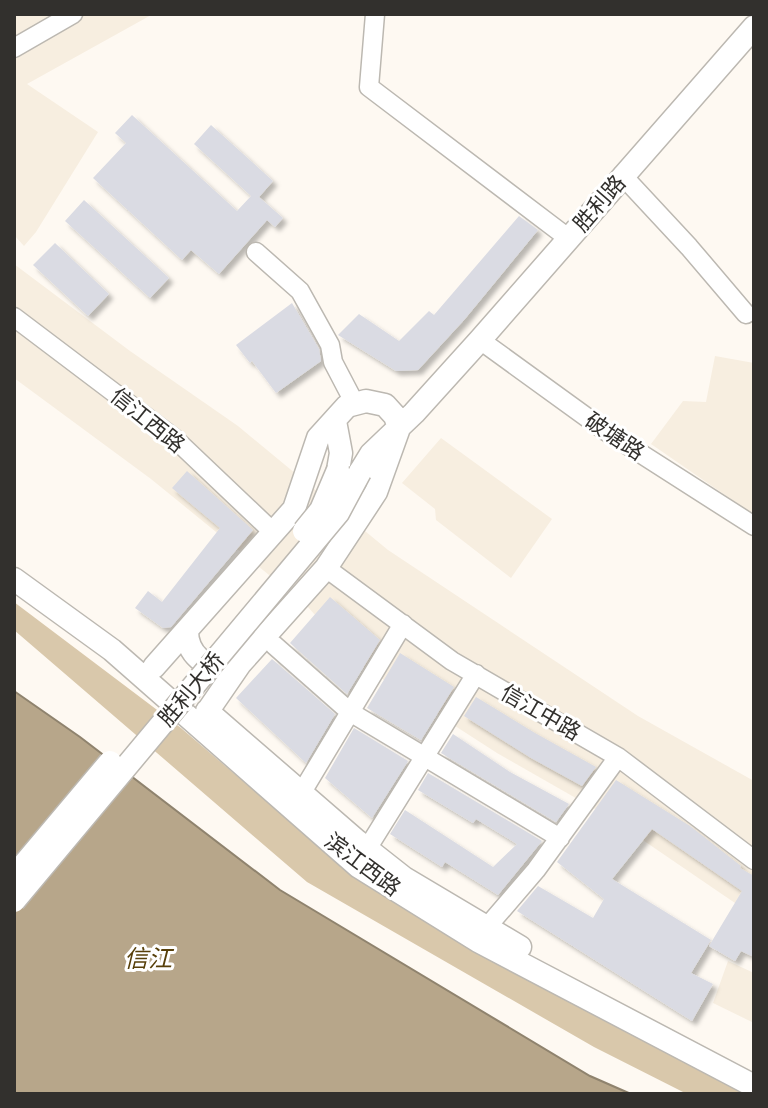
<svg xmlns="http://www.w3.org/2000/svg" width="768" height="1108" font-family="'Alegreya Sans','Noto Sans SC',sans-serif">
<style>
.built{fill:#f7eee0}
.green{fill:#d9c8ab}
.water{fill:#b7a68a;stroke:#8f836e;stroke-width:2}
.building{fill:#dadbe3;filter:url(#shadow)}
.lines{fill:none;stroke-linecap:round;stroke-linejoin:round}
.minor-casing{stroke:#bcb8b1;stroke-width:21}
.major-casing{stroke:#bcb8b1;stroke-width:25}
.minor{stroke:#fff;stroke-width:18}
.major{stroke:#fff;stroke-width:22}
.major-bridge-casing{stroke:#bcb8b1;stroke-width:25;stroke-linecap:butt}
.major-bridge{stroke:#fff;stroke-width:22}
.labels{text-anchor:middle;stroke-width:6;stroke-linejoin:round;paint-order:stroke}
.street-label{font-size:22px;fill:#32302d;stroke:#fff}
.water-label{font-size:24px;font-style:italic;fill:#573f09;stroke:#fff}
</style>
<defs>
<filter id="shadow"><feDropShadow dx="4.5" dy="4.5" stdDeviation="2" flood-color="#0004"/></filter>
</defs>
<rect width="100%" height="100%" fill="#fef9f2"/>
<path class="built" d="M14,14H153L27,84L98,132L36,232L24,246L14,235Z
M14,264L130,351L238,426L388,550L638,716L754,781V916L609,817L497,753L359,664L307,606L151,479L14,378Z
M715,356L754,363V515L651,444L683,401L706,402Z
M441,438L552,519L511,578L436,520L435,509L402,483Z
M728,961L754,973V1023L713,1003Z"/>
<path class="green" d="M14,602L181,728L335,860L463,944L748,1094H687L594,1047L307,882L14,630Z"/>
<path class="water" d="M14,691L80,737L280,890L590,1076L631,1094H14Z"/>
<path class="building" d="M132,115L237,211L251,196L194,144L211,125L273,181L259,197L283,218L275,227L267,220L219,274L191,250L182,260L93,178L126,143L115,133Z
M84,200L169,278L150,298L65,221Z
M519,216L538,230L464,320L418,370L396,371L338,335L359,314L399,341L429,311L434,315Z
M55,243L109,294L88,316L33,265Z
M292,303L319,349L321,361L276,393L252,361L250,363L236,345Z
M187,471L253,530L171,627L163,628L135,608L148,591L162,602L220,528L172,488Z
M330,597L380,640L347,694L290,643Z
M400,653L454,687L421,740L367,708Z
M272,659L335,714L306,763L236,698Z
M476,697L535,733L596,767L582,786L531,758L464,716Z
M354,728L408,761L372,818L325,778Z
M453,734L510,772L569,804L556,822L441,753Z
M428,773L542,841L498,895L445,862L442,867L390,834L405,810L493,867L517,844L476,819L473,823L418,790Z
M616,780L690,826L741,866L740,868L754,876V957L741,951L735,961L709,946L742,891L652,829L612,879L711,940L691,973L713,984L692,1021L517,911L538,886L593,918L604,899L557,862Z"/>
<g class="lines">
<g class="minor-casing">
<path id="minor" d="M375,14L369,87L568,238
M14,48L73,14
M622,175L689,247L746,314
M256,252L300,291L330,345L333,362L355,404
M14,317L174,438L273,532
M480,340L607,432L754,526
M326,568L452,661L618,757L754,860
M274,645L350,712L560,838
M302,792L403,624
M367,849L476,674
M487,927L536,870L618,757"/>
</g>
<g class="major-casing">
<path id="major" d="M335,421L341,453L338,470
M360,472L371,454L414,413L480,340L754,27
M14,579L112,650L359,867L478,941L754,1086
M187,631C187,654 206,670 228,667
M154,667L294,509L318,438L347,406L366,401L385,405L395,416L399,428L376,492L326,568L240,664L207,712
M207,711L357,841L404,878L520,947"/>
</g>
<use href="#minor" class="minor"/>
<use href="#major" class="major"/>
<g class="major-bridge-casing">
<path id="major-bridge" d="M304,531L321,510L338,470
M14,876L110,762
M14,901L338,513L360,472"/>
</g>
<use href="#major-bridge" class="major-bridge"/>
</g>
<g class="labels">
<g class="street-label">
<text transform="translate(599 203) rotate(-49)" y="8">胜利路</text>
<text transform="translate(148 420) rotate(39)" y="8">信江西路</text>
<text transform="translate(615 436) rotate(34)" y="8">破塘路</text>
<text transform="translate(191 689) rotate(-50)" y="8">胜利大桥</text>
<text transform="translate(541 712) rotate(30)" y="8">信江中路</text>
<text transform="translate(363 864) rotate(37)" y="8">滨江西路</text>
</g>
<g class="water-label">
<text x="148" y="967">信江</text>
</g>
</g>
<rect width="768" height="1108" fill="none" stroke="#32302d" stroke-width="32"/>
</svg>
